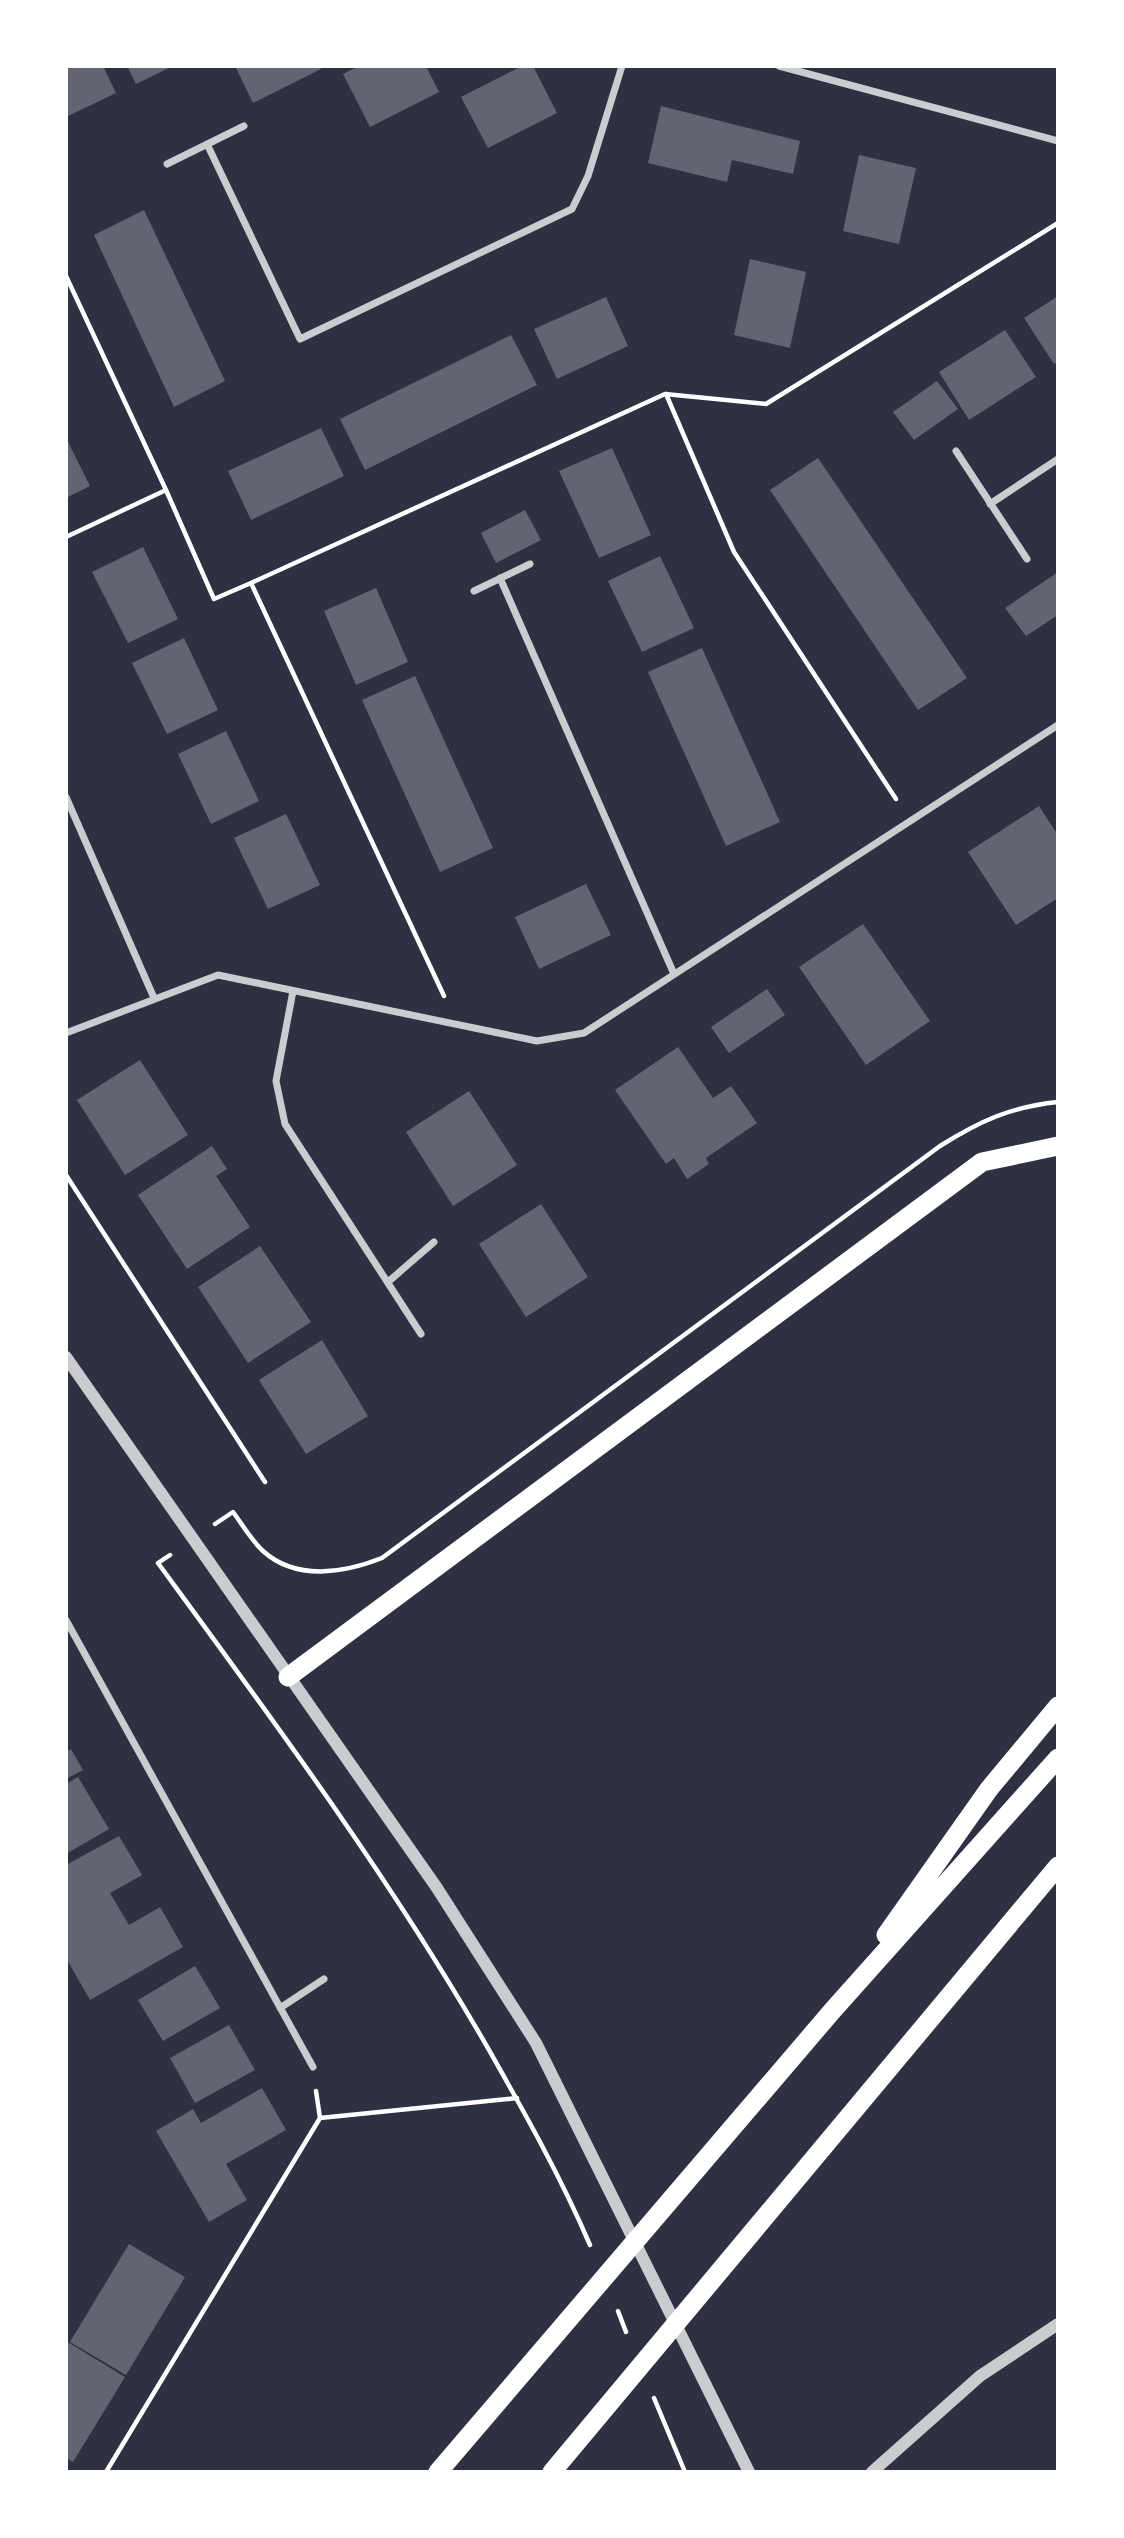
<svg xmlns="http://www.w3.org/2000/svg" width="1124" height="2538" font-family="'PT Sans Narrow',sans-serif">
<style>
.building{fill:#626471}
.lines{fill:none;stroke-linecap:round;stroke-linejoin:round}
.path{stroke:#fff;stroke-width:4.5}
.minor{stroke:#caccd0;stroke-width:7}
.tertiary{stroke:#caccd0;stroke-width:12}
.trunk{stroke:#fff;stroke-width:19}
</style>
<rect width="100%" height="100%" fill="#2d3142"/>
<path class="building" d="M66,66H103L116,93L66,117Z
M127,66H173L136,84Z
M235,66H320L321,69L253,103Z
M359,66H426L439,92L370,127L343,74Z
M522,66H533L557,113L488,148L461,97Z
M661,106L800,141L793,174L732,160L727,182L648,163Z
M859,155L916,168L899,244L843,231Z
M144,210L225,381L174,407L94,235Z
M750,259L806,272L790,348L734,335Z
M1058,296V362L1054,364L1024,318Z
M606,297L628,346L557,379L534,329Z
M1005,330L1036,377L969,420L939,372Z
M511,335L537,385L365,470L340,419Z
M937,381L958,409L914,440L893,412Z
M321,428L344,476L251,520L228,471Z
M66,438L90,486L66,498Z
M612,448L651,535L599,558L559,471Z
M818,458L967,678L918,710L770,490Z
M525,510L541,540L496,563L481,533Z
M143,547L178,619L128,643L92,572Z
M660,556L694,628L642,652L608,581Z
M1058,572V615L1026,636L1005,608Z
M376,588L408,662L356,685L324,611Z
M184,638L218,710L167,734L132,663Z
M702,648L780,822L726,846L648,672Z
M415,676L493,848L440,872L362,700Z
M226,731L259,801L211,824L178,754Z
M1039,806L1058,835V898L1016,925L968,852Z
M286,814L320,885L268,909L234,838Z
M586,884L611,935L539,969L515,917Z
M863,924L930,1021L866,1065L799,967Z
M767,989L785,1015L729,1053L711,1027Z
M678,1047L713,1098L731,1086L757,1123L706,1158L709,1164L687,1179L674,1158L666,1164L615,1090Z
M140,1060L188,1135L125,1175L77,1100Z
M469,1091L517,1165L453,1206L406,1132Z
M212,1146L227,1169L216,1176L250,1227L187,1269L138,1195Z
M541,1204L588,1277L526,1317L479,1244Z
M260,1246L311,1322L248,1363L198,1287Z
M322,1340L368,1416L306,1454L259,1380Z
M71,1749L83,1770L66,1779V1752Z
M78,1777L109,1829L66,1854V1784Z
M119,1836L142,1875L110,1893L129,1925L160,1907L183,1947L90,2000L66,1958V1865Z
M195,1966L220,2008L163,2041L138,2000Z
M229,2025L255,2070L195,2103L170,2058Z
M262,2088L286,2130L226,2164L247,2200L209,2222L156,2131L193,2109L201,2123Z
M129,2244L185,2277L126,2375L70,2342Z
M66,2341L125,2377L73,2462L66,2458Z"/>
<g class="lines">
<path class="path" d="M66,276L166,490L66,537
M666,394L734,552L896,799
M166,490L214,599L251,583
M444,996L251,583L665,394L766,404L1058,223
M66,1175L265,1482
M215,1524L233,1512C242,1524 251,1540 263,1551C296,1581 344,1573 382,1558L940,1146C980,1121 1010,1107 1058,1102
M170,1555L158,1563C273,1720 388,1875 485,2043C523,2110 560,2175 590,2245
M316,2091L320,2118
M618,2311L626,2332
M654,2398L685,2472
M106,2472L320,2118L517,2098"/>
<path class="minor" d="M779,66L1058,141
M207,144L300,339L572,209L588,176L622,66
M167,164L244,126
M956,451L1027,559
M990,504L1058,459
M500,578L674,974
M474,591L530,564
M66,797L154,998
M293,991L276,1081L285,1124L421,1334
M66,1033L218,975L537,1041L584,1033L1058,725
M388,1282L434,1242
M66,1620L313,2067
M280,2008L324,1979"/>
<path class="tertiary" d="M66,1357L437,1888L536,2043L749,2472
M872,2472L980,2376L1058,2324"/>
<path class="trunk" d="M288,1677L982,1162L1058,1146
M886,1935L989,1789L1058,1706
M438,2472L833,2010L1058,1758
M552,2472L1058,1866"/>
</g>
<rect width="1124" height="2538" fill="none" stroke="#ffffff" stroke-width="136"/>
</svg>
